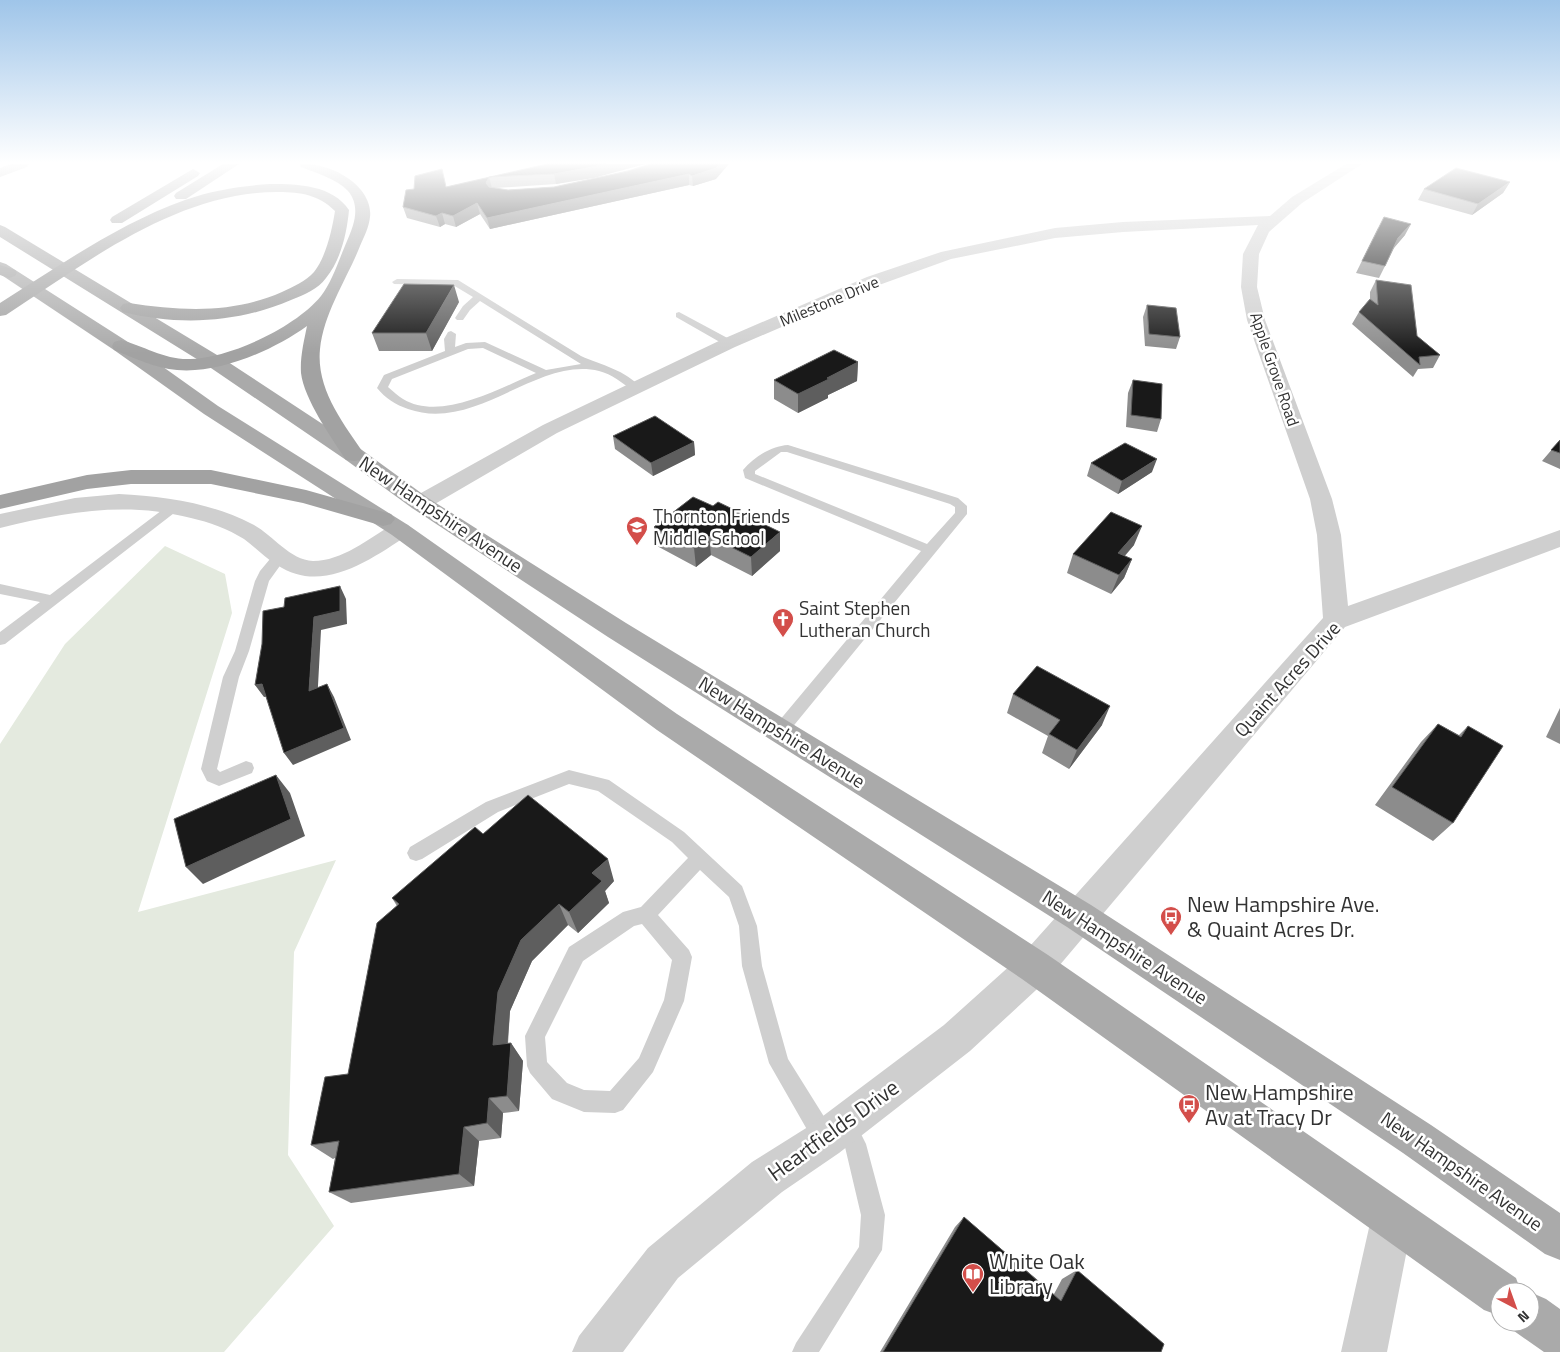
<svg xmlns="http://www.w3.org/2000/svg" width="1560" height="1352" font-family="'Titillium Web',sans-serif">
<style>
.green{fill:#e4eadf}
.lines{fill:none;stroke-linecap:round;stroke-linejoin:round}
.service{fill:#cfcfcf;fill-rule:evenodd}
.minor{fill:#cfcfcf;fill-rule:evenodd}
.tertiary{fill:#cfcfcf;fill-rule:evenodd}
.primary{fill:#aaa;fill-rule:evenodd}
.trunk{fill:#a2a2a2;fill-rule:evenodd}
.wall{fill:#8c8c8c}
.shaded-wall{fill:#5e5e5e}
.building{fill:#191919;stroke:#5e5e5e}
.labels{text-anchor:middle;stroke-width:5;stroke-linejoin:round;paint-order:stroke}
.far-street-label{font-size:16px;fill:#323232;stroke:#fff}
.street-label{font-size:19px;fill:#323232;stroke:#fff}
.poi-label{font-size:19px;fill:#323232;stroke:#fff;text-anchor:start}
.near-poi-label{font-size:22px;fill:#323232;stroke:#fff;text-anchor:start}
.near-street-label{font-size:22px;fill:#323232;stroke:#fff}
</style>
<rect width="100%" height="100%" fill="#fff"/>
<path class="green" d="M165,546L225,574L232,613L138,912L336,860L294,952L288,1155L334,1226L224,1352H0V744L65,644Z"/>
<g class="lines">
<path class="service" d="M397,279L458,280L581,356C601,365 626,370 641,388L636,391L632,390C622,383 612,374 599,371C537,356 476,433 408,409C396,405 385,398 377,388L384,375L445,351L444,339L448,332L451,331L456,334L455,347L466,343L485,342L546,370L581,364L480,301L470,310L463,320H457L455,318L463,306L473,297L453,285L394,284L392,282ZM483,348L536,373C500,388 441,422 403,399C398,396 393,391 388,387L392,379L468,349Z
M679,312L733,341L734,343L733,345H725L676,317V313Z
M788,445L958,498L967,506V514L786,735L780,737L774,735L772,731L774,727L921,551L745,478L743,470C754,457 771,446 788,445ZM781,452H787L950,504L955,507V513L927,544L755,474V471Z
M174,503L178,504L180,507L178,510L5,644L0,645V632L40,602L0,594V584L50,595L170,504Z
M280,552L285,553L287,556L269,581L249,651L239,677L217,769L220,772L246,761L252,763L254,768L252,773L219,786L207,781L201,769L223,677L235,651L255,581L260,571L275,553Z
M569,770L609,780L684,832L742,886L757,926L762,966L788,1059L833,1131L836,1139L833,1147L825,1150L817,1147L769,1063L742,966L739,926L729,897L700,870L658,915L689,950L692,957L684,1001L653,1072L623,1110L615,1113L584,1112L552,1099L530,1073L527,1066L525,1036L569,947L623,912L641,907L688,858L672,842L598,791L569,784L498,812L422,859L416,861L410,859L407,853L410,847L486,802ZM642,924L672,960L664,1000L639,1058L610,1091L584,1090L567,1083L547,1062L545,1037L583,961L634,926Z
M844,1113L852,1116L866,1144L885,1215L882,1250L819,1352H792L796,1343L859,1247L861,1215L845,1147L833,1124L836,1116Z"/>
<path class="minor" d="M1346,164H1362L1302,203L1269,232L1259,254L1257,287L1265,320L1332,499L1341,535L1348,606L1560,530V547L1345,627L1048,979L970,1051L839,1153L782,1192L678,1278L623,1352H572L579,1336L648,1248L752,1162L811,1125L944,1025L1022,955L1323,618L1317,535L1310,499L1247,320L1241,287L1243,254L1258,225L1123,232L1055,238L951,259L879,285L735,347L557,433L428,508L420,510L412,508L409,503L412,498L543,425L723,339L867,277L941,252L1055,228L1123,222L1270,216L1292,197Z
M1392,1198L1407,1204L1413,1219L1387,1352H1341L1371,1219L1377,1204Z"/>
<path class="tertiary" d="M119,494C163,496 212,503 252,524C272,534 289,560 313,561C342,561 368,539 392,525L400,522L408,525L412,530L408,535C370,560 322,595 277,565C265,558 255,547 244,539C228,529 209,522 191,518C126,501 64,512 0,528V514L75,498Z"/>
<path class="primary" d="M0,225L5,227L222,358L362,450L428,498L626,623L1091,905L1431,1125L1560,1213V1260L1545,1254L1403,1153L1067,927L608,637L412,508L346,460L208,366L0,237Z
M0,262L6,264L128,342L218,406L408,525L677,714L1048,955L1516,1278L1521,1292H1500V1316L1484,1310L1022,979L657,730L392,535L204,414L114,350L0,274Z
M1530,1292L1546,1299L1560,1309V1352H1544L1514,1331L1510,1322H1530Z"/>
<path class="trunk" d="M11,164H29L27,167L0,177V168Z
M223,164H239L186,199H176L174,196L176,193Z
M300,164C318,164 334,168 349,179C361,187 372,202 370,217C369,227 364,237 360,246C347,279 324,312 320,349C316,389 343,423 365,455L362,460L354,461L346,460C331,437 304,399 301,373C300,357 304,341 307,326C274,350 219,374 177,370C155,368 134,358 114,350L112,346L114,342L121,340C144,346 165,360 190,359C230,358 296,327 321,296C332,282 340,257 347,241C354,225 361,206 348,191C337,179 316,173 301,167Z
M193,169L200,173L198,176L122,223H112L110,220L112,217Z
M270,184C299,184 332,185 349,210C347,232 341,260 326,278C318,289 304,295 291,300C238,323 179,326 123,312L120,308L123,304L129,303C182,311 232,314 282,292C293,287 306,281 314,272C326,257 332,230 335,211C319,195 301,192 279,192C179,191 87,262 6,315L0,316V303C59,266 118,224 185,200C213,190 241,186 270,184Z
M0,265L15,270L17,273L15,276L9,278L0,275Z
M131,470H211L306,490L391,514L395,519L391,524L383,526L303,503L211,484H131L87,489L0,509V495L87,475Z"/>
</g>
<path class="wall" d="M547,164H645L556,184L496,188L508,190L554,187L628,171L650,164L716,179L693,186L689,185L490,229L480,214L456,227L445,224L440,227L407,218L403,207L414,189L446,187Z
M1510,182L1503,193L1472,215L1418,200L1424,189Z
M1378,228L1405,235L1394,248L1379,278L1356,273Z
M1376,280L1417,336L1440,355L1433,368L1418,369L1413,377L1352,324L1359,312L1370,299V292Z
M459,302L432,351H379L372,333Z
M1147,305L1180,337L1176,349L1145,346L1143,317Z
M858,362L857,381L828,395V398L798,413L774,399V380Z
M1133,380L1161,419L1157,432L1126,427L1128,393Z
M613,436L694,442L695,455L653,476L615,449Z
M1560,440V469L1542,461Z
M1091,463L1152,472L1118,494L1087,476Z
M693,497L780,551L752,576L711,555L696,567L657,546L654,527Z
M1134,545L1125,556L1132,559L1124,578L1111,594L1067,573L1073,554Z
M1013,694L1102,725L1069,769L1042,753L1048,736L1007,713Z
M1560,708V744L1546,737Z
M1438,724L1459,735L1468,726L1453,823L1433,841L1375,805L1421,742Z
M483,834L614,881L605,891L609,903L578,933L568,925L532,961L510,1011L508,1044L511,1043L523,1061L519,1111L503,1113L501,1138L479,1141L474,1186L351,1203L329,1192L335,1158L333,1159L311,1145L348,1074L397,906L392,898Z
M964,1217L1054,1294L1062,1279L1077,1270L1161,1352H880L955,1227Z"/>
<path class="shaded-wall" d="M606,164H645L594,178L556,184L554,174Z
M720,164H729L716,179L693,186L692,176Z
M689,174V185L490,229L487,218Z
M489,177L492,188L488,194L486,183Z
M1510,182L1503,193L1472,215L1478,204Z
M477,203L480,214L456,227L453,216Z
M442,213L445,224L440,227L436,216Z
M1411,224L1405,235L1392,250L1398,238Z
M454,285L459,302L432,351L426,333Z
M858,362L857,381L828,395V398L798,413V394L827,378Z
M694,442L695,455L653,476L651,463Z
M1157,459L1152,472L1118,494L1122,481Z
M1142,526L1134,545L1110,572L1118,553Z
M780,532V551L752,576L751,557Z
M709,536L711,555L696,567L694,548Z
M1132,559L1124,578L1111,594L1119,575Z
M340,586L346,599L347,624L321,630L317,704L309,691L314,617Z
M262,684L270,696L264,697L255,685Z
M327,684L334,697L351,740L293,765L284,753Z
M1110,706L1102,725L1069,769L1077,750Z
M276,775L290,793L305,836L203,884L186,867Z
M608,859L614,881L605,891L609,903L578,933L569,912L592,873Z
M559,904L568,925L532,961L510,1011L506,1062L493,1045L498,992L521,940Z
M511,1043L523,1061L519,1111L507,1096Z
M489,1098L503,1113L501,1138L487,1123Z
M464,1127L479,1141L474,1186L459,1174Z"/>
<path class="building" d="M547,164H606L592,167L554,174L489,177L486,183L489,187L508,190L554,187L628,171L650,164H720L716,168L692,176L689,174L487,218L477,203L453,216L442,213L436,216L403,207L406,190L414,189L415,176L442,169L446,187Z
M1456,168L1510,182L1478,204L1424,189Z
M1384,217L1411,224L1398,238L1385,266L1362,261Z
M1376,280L1411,285L1417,336L1440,355L1419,357L1420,365L1359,312L1370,299L1378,305Z
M404,284L454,285L426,333H372Z
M1147,305L1176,308L1180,337L1149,334Z
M834,350L858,362L827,378L829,379L798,394L774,380Z
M1133,380L1162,384L1161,419L1131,415Z
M655,416L694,442L651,463L613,436Z
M1560,440V453L1551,450Z
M1125,443L1157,459L1122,481L1091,463Z
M693,497L713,506L718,502L780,532L751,557L709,536L694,548L654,527Z
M1111,512L1142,526L1118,553L1132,559L1119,575L1073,554Z
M340,586V611L314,617L309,691L327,684L344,728L284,753L262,684L255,685L262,644L263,611L284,607L285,598Z
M1037,666L1110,706L1077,750L1049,734L1060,720L1013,694Z
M1438,724L1461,737L1468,726L1503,746L1453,823L1392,787Z
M276,775L291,819L186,867L174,819Z
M528,795L608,859L592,873L602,881L569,912L559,904L521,940L498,992L493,1045L511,1043L507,1096L489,1098L487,1123L464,1127L459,1174L329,1192L339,1141L311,1145L325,1077L348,1074L377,923L399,904L392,898L475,827L483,834Z
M964,1217L1061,1301L1077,1270L1164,1344L1161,1352H883Z"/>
<linearGradient id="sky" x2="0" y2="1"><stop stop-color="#9fc5e9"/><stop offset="0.46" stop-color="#fff"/><stop offset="1" stop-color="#fff" stop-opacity="0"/></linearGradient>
<rect width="1560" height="353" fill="url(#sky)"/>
<defs>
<g id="school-pin" transform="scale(1.125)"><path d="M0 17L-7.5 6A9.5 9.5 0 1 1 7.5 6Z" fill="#d34e4a" stroke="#fff"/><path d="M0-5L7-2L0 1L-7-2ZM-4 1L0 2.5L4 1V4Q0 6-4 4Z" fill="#fff"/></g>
<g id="church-pin" transform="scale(1.125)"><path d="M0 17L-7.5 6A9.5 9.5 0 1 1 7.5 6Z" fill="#d34e4a" stroke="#fff"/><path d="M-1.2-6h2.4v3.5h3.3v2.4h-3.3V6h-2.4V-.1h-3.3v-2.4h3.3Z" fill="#fff"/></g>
<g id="bus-pin" transform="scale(1.125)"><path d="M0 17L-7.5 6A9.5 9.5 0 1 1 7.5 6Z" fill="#d34e4a" stroke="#fff"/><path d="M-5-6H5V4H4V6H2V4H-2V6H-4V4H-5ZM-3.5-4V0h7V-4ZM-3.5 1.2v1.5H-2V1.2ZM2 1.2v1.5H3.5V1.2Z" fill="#fff"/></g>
<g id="library-pin" transform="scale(1.125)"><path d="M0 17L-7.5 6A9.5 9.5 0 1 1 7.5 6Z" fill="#d34e4a" stroke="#fff"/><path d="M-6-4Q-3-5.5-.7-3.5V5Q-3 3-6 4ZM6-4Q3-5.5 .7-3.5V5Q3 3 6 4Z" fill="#fff"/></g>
</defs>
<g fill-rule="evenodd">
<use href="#school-pin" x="637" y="527"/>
<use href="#church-pin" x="783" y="619"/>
<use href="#bus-pin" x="1171" y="917"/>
<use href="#bus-pin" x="1189" y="1105"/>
<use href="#library-pin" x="973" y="1274"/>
</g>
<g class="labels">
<g class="far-street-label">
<text transform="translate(829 301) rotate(-23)" y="6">Milestone Drive</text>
<text transform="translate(1275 369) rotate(71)" y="6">Apple Grove Road</text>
</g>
<g class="street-label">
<text transform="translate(441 514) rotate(34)" y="7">New Hampshire Avenue</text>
<text transform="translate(1287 679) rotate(-48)" y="7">Quaint Acres Drive</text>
<text transform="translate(782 732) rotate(32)" y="7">New Hampshire Avenue</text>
<text transform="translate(1125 947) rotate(33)" y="7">New Hampshire Avenue</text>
<text transform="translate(1462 1171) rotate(35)" y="7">New Hampshire Avenue</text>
</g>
<g class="poi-label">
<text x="653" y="523">Thornton Friends<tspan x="653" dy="22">Middle School</tspan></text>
<text x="799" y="615">Saint Stephen<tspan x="799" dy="22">Lutheran Church</tspan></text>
</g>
<g class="near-poi-label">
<text x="1187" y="912">New Hampshire Ave.<tspan x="1187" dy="25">&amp; Quaint Acres Dr.</tspan></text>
<text x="1205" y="1100">New Hampshire<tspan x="1205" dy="25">Av at Tracy Dr</tspan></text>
<text x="989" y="1269">White Oak<tspan x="989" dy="25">Library</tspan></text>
</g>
<g class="near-street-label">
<text transform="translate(833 1130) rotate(-36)" y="8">Heartfields Drive</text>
</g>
</g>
<g transform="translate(1515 1307) rotate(139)"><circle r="24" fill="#ffffff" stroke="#adadad"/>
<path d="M0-4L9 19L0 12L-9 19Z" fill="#d34e4a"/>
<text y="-8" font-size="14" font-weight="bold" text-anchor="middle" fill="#323232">N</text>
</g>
</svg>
